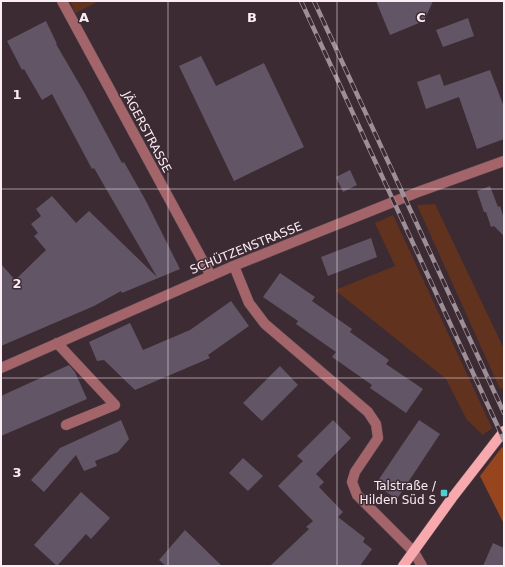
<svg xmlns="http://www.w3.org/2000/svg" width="505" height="567" font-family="'DejaVu Sans',sans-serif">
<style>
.green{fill:#61321d}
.forest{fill:#97451f}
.building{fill:#615566}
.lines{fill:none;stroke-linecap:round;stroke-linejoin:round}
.minor-casing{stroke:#5b4a53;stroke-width:11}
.major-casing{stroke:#5b4a53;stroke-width:11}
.minor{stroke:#a4656a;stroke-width:10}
.major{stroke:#f7a9ae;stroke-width:10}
.rail-casing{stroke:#9e8e96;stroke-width:4.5}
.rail{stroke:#3d2b34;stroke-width:3;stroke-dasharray:9;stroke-linecap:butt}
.grid{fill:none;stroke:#faedf3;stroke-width:1;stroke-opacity:0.55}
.poi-dot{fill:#51ccd3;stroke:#3d2b34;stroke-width:1.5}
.labels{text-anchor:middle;stroke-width:3;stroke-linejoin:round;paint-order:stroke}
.street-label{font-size:12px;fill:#faedf3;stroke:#3d2b34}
.poi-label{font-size:12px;fill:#faedf3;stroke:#3d2b34;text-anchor:end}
.grid-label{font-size:13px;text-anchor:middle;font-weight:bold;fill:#faedf3;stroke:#3d2b34;stroke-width:3;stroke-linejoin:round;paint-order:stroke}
</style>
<rect width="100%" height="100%" fill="#3d2b34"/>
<path class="green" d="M70,1H100L75,13Z
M435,204L504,349V388L500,389L417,205Z
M393,215L492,428L483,435L467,420L446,379L335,290L395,266L375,223Z"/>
<path class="forest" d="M502,447L504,450V524L480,476Z"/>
<path class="building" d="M376,1H433L424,21L390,35Z
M468,18L474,36L443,47L436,30Z
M46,21L57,44H56L84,92L122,163L124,162L146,201L180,269L122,293L121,291L94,306L1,346V264L15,280L46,250L34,236L38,233L31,224L41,216L36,209L52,196L76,223L89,211L157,277L94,168L92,169L52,94L42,100L24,69L22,70L7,41Z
M201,56L216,86L264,63L304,147L234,181L179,66Z
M490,70L504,107V139L477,149L459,97L426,109L417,82L440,74L444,86Z
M350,170L357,185L343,192L336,177Z
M490,186L498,207L500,206L504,219V236L494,226L491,227L486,212H484L477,191Z
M371,238L377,257L328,276L321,257Z
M280,273L315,297L312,301L352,329L350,332L389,360L386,364L423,389L406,413L370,388L372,385L332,357L336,352L296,324L298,321L263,297Z
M231,301L249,326L208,355L210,358L135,390L104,360L97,361L89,342L130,323L143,350L190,330Z
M69,365L75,372L87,399L1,436V396Z
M280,366L298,385L262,421L243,403Z
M121,420L129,439L118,452L95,461L97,466L84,471L76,455L44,492L31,480L60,448Z
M333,420L351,438L316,474L324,482L319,487L343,512L338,517L365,538L363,542L372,549L360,566H270L309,529L306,527L313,521L278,486L303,461L297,456Z
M419,420L440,434L397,499L375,485Z
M243,458L263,476L248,491L229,473Z
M81,492L110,518L91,539L86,534L57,566L34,545Z
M185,530L222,566H166L159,560Z
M493,543L504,548V566H483Z"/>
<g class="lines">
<g class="minor-casing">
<path id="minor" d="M62,1L211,276
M234,266L249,303L265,324L368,412L376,424L378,438L355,472L352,482L357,495L414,552L422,566
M57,343L115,405L66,425
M1,368L231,267L418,192L504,161"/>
</g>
<g class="major-casing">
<path id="major" d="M403,566L452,498L504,431"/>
</g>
<use href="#minor" class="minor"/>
<use href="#major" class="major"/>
<g class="rail-casing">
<path id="rail" d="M301,1L504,440
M314,1L504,413"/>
</g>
<use href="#rail" class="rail"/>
</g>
<path class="grid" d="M168,1V566M337,1V566M1,189H504M1,378H504"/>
<rect class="poi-dot" x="440" y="489" width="8" height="8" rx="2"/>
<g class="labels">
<g class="street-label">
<text transform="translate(147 132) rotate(62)" y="4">JÄGERSTRASSE</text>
<text transform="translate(246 248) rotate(-22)" y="4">SCHÜTZENSTRASSE</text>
</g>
<g class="poi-label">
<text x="436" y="490">Talstraße /<tspan x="436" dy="14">Hilden Süd S</tspan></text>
</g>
</g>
<g class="grid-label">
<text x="84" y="22">A</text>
<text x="252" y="22">B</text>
<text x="421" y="22">C</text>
<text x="17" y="99">1</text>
<text x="17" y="288">2</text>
<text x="17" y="477">3</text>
</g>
<rect width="505" height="567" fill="none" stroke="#faedf3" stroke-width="4"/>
</svg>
